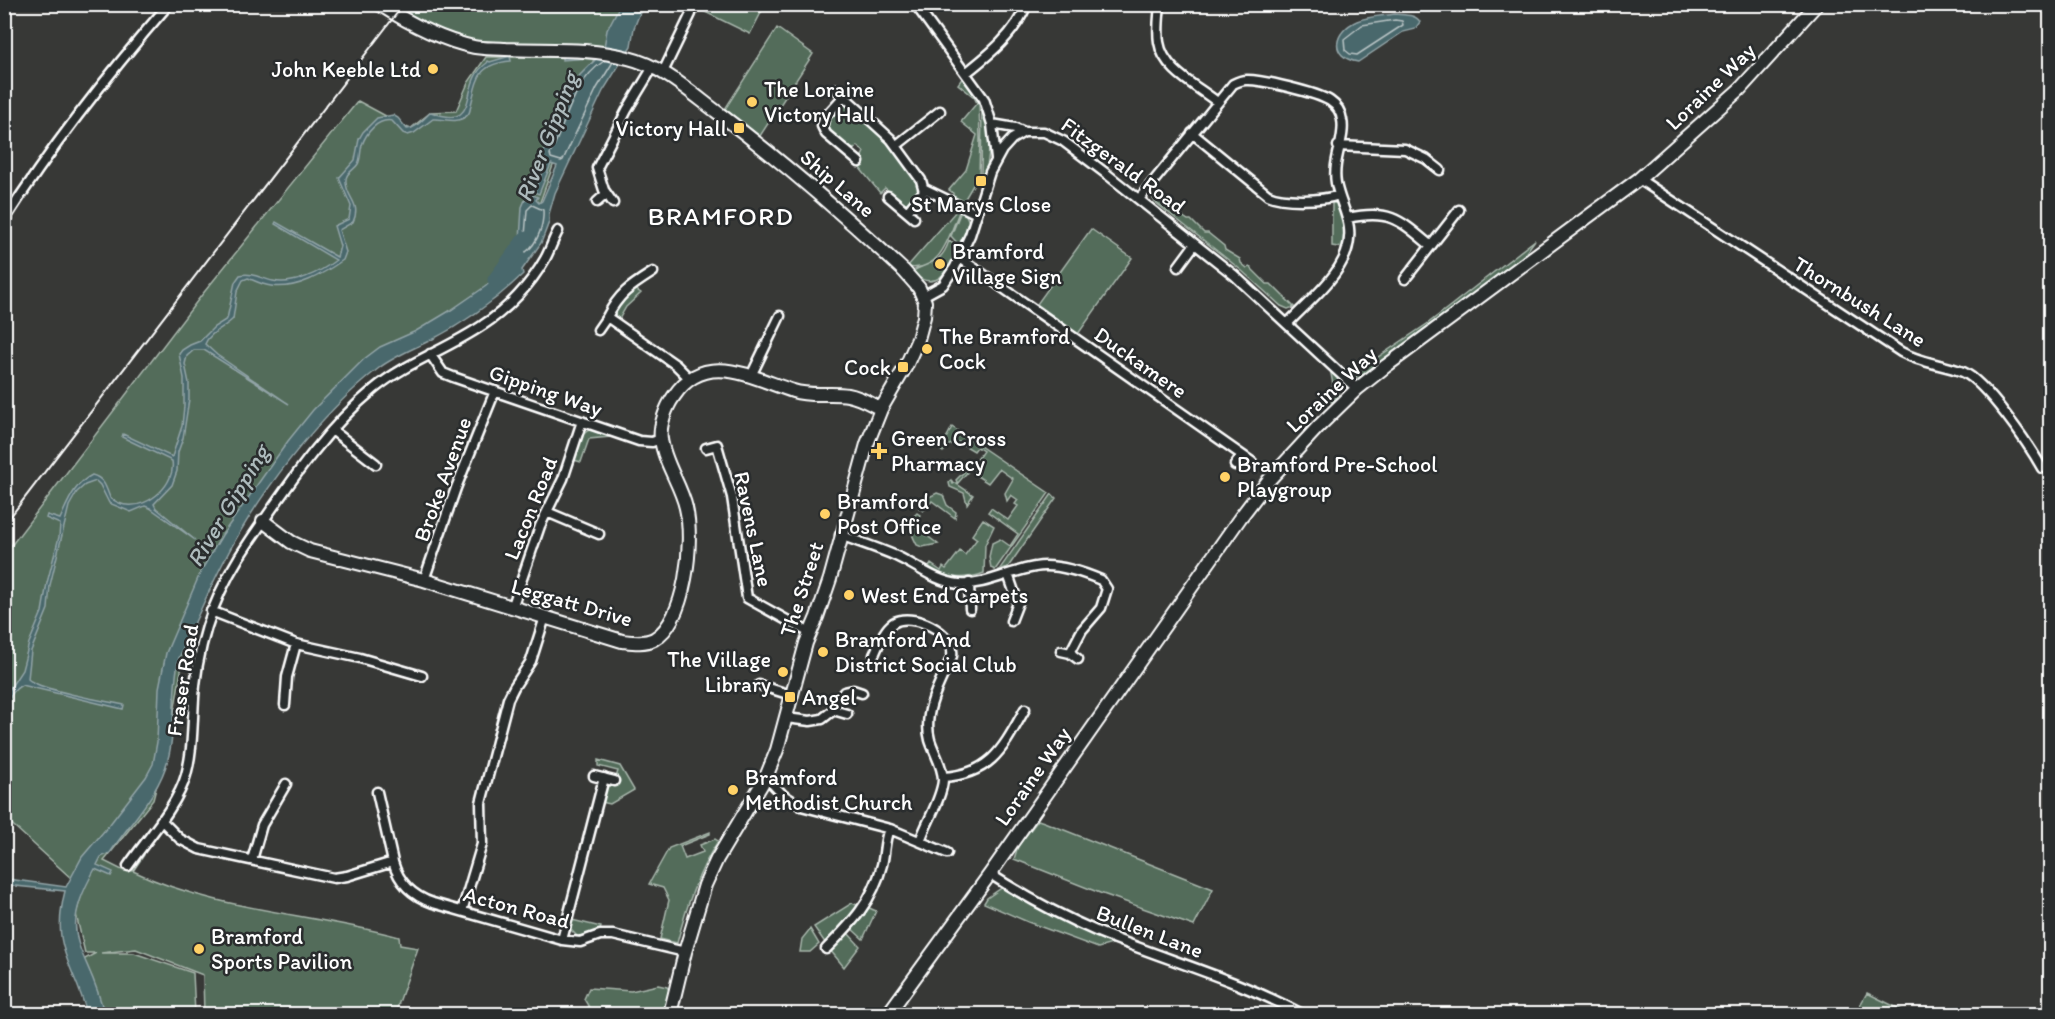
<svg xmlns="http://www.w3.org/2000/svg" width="2055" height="1019" font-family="Itim,sans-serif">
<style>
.green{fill:#526c5a;stroke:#a8b6ac;stroke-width:1.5}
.water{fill:#4a686c;stroke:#92a4a7;stroke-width:1.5}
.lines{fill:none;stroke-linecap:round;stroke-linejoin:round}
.shore{stroke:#b7c3c4;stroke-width:1.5}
.river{stroke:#4a686c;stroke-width:15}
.street-casing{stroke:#fff;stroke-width:13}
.secondary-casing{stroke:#fff;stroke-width:16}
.street{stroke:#2a2d2e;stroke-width:8}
.secondary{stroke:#2a2d2e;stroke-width:12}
.rail{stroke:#fff;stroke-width:2}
.poi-dot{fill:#ffd166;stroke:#2a2d2e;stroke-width:2}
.labels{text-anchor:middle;stroke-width:5;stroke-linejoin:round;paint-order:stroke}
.poi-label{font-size:22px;fill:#fff;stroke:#2a2d2e;text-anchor:start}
.street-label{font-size:22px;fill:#fff;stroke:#2a2d2e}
.water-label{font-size:24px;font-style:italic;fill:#aebbbd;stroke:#2a2d2e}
.quarter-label{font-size:26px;letter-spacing:1.5px;fill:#fff;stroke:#2a2d2e}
</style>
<rect width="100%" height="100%" fill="#373836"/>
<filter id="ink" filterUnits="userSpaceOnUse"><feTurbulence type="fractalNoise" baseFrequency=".0167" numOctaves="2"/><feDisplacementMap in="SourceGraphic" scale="12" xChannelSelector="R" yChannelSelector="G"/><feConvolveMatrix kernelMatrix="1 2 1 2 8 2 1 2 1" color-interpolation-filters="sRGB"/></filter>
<g filter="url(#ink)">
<path class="green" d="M407,4L642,5L621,50L466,43L398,15Z
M691,5L765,4V5L750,34Z
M777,28L813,54L760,136L725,109Z
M486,57H559L594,59L571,115L534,219L478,299L374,362L288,453L202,587L183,659L171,731L153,800L104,861L124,871L138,850L144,855L133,871C216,911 311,913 399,937L400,945L418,948L395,1014H204L203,975L136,949L101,953H134L193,973L195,1014H98L81,961L96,953H85L76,914L83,889L5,818L4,555L201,296L358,101L410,129L431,112L456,111L468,83Z
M963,77L979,103L980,139L979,175L963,202L953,196V193L949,190L966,170L977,135L961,122L977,103L974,97L958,84Z
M982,103C991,129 991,145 986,172L981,175Z
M843,105H848L884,137L913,177L918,186V192L908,204L901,201L885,188L880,193L859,167L864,161L862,156L864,152L858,146L854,149C847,149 843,144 838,139C824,127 825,113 843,105Z
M1154,190L1181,212L1182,216L1188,220H1191L1204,233H1208L1224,246L1225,250L1240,259L1241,263L1247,268L1250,267L1267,284H1271L1294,307L1288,309L1281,306L1241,270L1155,202L1152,197Z
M1332,201L1339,204L1346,229L1344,248L1332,246Z
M956,211L959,212C949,236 941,273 907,267Z
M961,211L966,215L969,222L961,247L951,236Z
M1091,229L1132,258L1078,334L1037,304Z
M1535,240L1522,258L1359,377L1351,376L1341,368L1355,372L1357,371L1427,324Z
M949,241L959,247C948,269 938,295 911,272C930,261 941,265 949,241Z
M635,289L641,293L626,307L618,321L614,313C618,302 623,293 635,289Z
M1330,369C1342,381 1345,390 1332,402L1328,400L1333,384Z
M952,427L1049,493L995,570L991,568L989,557L992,543L1000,539L1010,546L1018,534L988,512L991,508L1008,520L1018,506L1015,504L1018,500L1011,495L1007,501L1005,493L1013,479L999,469L988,483L977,476L979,473L971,468L957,484L973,495L967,504L964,493L950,487L949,483L951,480L953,484L957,482L956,480L967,469L965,462L972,467L983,451L977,447L974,451L959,442L949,445L943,452L940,450Z
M593,429L611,437L589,439L581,462L574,460C578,448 579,431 593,429Z
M937,493L943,495L947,505L956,512L955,518L932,501L923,511L919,508L929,497Z
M1052,494L1056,498L1008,567L999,570Z
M917,513L920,515L914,526L938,544L922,547L917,545C911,533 905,523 917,513Z
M983,519L994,526L985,545L984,573C967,580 944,579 929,567L931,564L941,571L943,567L946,569L960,551L965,555L977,539L972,535Z
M598,760L620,766L634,790L610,804L601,802L606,786L614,784L618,771L598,766Z
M1038,820L1044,822L1213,889L1194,926L1100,893L1014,859L1018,846Z
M710,832V834L680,846L685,859L703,852L700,845L715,839L718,841C697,874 687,905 677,943L660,939L669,900L663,888L649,884L669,848Z
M1003,887L1074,927L1116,943L1098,948L1028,922L984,903L987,898Z
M852,903L862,907L826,944L814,927Z
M867,907L876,911L863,939L851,928Z
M572,920L601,927L600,930L583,936H577L570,929Z
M810,929L819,944L810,952H800L802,939Z
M847,932L860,946L844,967L830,950Z
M658,985L667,987L670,991L665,1014H593L584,999L589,988L631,991Z
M1867,993L1910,1014H1855Z"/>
<path class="water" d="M620,5H643L634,28L631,46L603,91L555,193L549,214V222L541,243L522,270L523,274C496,300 464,323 431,340C413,349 395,356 379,368C319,414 257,496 223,563C207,594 193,626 179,658C171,691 177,726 168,759C159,795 130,822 110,853L101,857L97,865L113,872L111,876L95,869C53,942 90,947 104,1014H87C74,963 50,950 65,891L5,885L4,874L8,879L66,887L82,857L110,824L146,777L153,764L157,742L159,688L166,653L201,571L222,535L288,441L313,410L364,359L380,347L416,331L451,310L486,286L502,270L518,248L520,240L522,207L525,200L530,199L533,195L538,197L536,200L539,203L542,201L557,166L551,164L539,194L534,192L545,165L541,162L542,155L553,136L563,105L569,91L580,75L595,60L589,58L562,60V55L603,53L607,30Z
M1395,14C1404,15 1416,14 1420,22L1415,29L1403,32L1358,62C1328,57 1334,31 1357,21C1368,16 1383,16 1395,14Z
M510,56L511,61C478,64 478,77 471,105C470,110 470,114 465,117C456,124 443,118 433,119L414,133L408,135L403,133L392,121C378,118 366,133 362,145C360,151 361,159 358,164C354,171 345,172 346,182C346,198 362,203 353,222L339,230L346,252L343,260C323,274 297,290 271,286C263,285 255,281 248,278L243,280L237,292L233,319C224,328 210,332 205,344L217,355L289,404L204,350H194L187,356L185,364L189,383V399L183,438L178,452L177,471L172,485L154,504L156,508L195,540L150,508L145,506L131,512L109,503L100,485L96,481L85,485L77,492L69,506L50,585L48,609L31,651L28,679C39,690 105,701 124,705L123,709L22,685C13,689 7,701 5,711V696L22,670L29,643L42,612L47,583L59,537L60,524L46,518L47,515L60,519C68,502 74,484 92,475C104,478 106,487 110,498C115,501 121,505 127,505C149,508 176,484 172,461L122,437L123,434L172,457L182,426L184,406V378L179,354L182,350L190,345L200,341L214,327L227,319L235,282L240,275C252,272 262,279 273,281C292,286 321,272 336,260L275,224L276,222L337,257L340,246L334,226L349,219L351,206L339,178L355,160L359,139L363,132L377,118L393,115L398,118L407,129C417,128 423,119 431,112C483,132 457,83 487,63L488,61L490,62Z"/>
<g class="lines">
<path class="shore" d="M1395,20L1402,21L1403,25L1357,55L1350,54L1345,50L1344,39L1362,25Z
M604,61C571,83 567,123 550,154L551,158L561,161L563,160L597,88L613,62
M532,205L543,210C544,224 538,243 526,252L524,249L527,210Z"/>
<path class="river" d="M495,280L525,239"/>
<g class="street-casing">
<path id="street" d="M915,4L984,99L992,124L996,159
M1160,4C1159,17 1157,30 1159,42C1163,70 1197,86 1217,102
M663,72L691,14
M966,73C990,54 1015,34 1027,4
M836,89L891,139L921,180L924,191L907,212
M844,96L825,117L822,126L826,134L859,162
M992,124L1015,128L1024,132
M1192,133L1268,195C1284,202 1322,201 1339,195
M897,145L940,111
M1338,146L1405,149L1426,159L1440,170
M1639,179L1901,352C1921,363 1942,364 1963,372C1986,382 2029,445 2042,468
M925,189L977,214
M888,196L914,218
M1139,199L1233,84C1237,82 1241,80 1246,80C1260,79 1318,93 1330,101C1336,105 1341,112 1342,120C1346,138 1332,160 1336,183C1341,209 1356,224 1346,253C1337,279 1306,304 1288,323
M597,202L606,194
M613,203L604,190L597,168L627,110L653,67
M1348,218C1390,209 1400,220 1431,246
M4,221C53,144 109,73 169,4
M960,258L1252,462
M1178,267L1195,244
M653,272C631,286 619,293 607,317L676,365L690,379
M1405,279L1459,210
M923,296L943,285L955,267L970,235L990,172L1002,150L1012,139L1024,132H1044L1063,141L1108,175L1234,275L1357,389
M598,330L607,317
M430,354L443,373L453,377L639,441L652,442L661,439
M751,376L780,316
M332,430L376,464
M706,448L717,445L732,497L747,598L810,633
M1235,465L1242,455
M547,512L599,534
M840,535C859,542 878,548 896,556C916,565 936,582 959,584C984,586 1010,571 1035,567C1055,563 1082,572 1101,580L1107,589L1101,608L1082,630L1070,653
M1008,574L1018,603L1011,621
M424,580L456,488L495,391
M969,583L970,609
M512,608L540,526L563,479L582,421
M211,611L296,644L360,658L422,676
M1061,651L1070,653L1078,659
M874,655C879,645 883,630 893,623C911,611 956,632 952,656C941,681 922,711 930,740C934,753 943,766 943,780C942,798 926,823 920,841
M759,685L791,695
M285,705L287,677L296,644
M833,710L847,714
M786,718L810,721L822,719L831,712L844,692L853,690L862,693
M594,776L614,781
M766,777L783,795L801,806L890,829L947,853
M943,777C992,774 1003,748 1025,709
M377,792L393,862
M161,820L180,839L199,849L334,878L347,876L393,862C399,883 412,896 433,903L562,940L580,942L600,935H613L685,952
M252,860L262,825L286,784
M128,866C146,840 178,805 186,775C194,747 192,715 195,685C201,630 219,585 251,539C287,487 324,430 374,389C407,362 448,349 483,325C507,310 531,284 545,259C550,250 553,240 558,231
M990,874C1024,896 1061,916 1098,932C1166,960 1237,979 1302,1014
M462,911L482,844L481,803L508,699L514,687L531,661L545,617
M562,940L604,778
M826,949C851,924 873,901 882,865C885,853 884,841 889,829"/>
</g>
<g class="secondary-casing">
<path id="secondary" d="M379,4C407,22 441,40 474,47C484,49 496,48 506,49C547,51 588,47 628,58C662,66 689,91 717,112C783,162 844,215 904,271L919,288L925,302L924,317L918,339L906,366L881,409L867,444L830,579L817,617L806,643L777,750L766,777L717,859L705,885L685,952L670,1014
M263,521L291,542L310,551L424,580L622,641C632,642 644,644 654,639C686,621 694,541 686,508C681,485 664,463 661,439C659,426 666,407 674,396C705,349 752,378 793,391C811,397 830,392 848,395C860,397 871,404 881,409
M888,1014L990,874L1240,518L1268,481L1318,427L1357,389L1386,366L1639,179L1740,89L1817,4"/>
</g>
<use href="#street" class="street"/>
<use href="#secondary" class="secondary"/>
<path class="rail" d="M4,525L404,4"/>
</g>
</g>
<g class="poi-dot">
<circle cx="433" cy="69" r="6"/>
<circle cx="752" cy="102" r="6"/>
<rect x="733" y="122" width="12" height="12" rx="3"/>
<rect x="975" y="175" width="12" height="12" rx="3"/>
<circle cx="940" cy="264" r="6"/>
<circle cx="927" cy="349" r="6"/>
<rect x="897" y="361" width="12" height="12" rx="3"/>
<path d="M876 442h6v6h6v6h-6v6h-6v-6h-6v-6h6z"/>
<circle cx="1225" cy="477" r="6"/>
<circle cx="825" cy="514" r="6"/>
<circle cx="849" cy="595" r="6"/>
<circle cx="823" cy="652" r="6"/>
<circle cx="783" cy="672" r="6"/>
<rect x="784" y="691" width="12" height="12" rx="3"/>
<circle cx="733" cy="790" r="6"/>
<circle cx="199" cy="949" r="6"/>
</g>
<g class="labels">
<g class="poi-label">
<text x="421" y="77" text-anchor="end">John Keeble Ltd</text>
<text x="764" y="97">The Loraine<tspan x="764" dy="25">Victory Hall</tspan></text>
<text x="727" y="136" text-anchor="end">Victory Hall</text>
<text x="981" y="212" text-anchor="middle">St Marys Close</text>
<text x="952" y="259">Bramford<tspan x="952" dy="25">Village Sign</tspan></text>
<text x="939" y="344">The Bramford<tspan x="939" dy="25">Cock</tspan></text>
<text x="891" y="375" text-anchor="end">Cock</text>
<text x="891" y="446">Green Cross<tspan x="891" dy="25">Pharmacy</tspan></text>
<text x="1237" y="472">Bramford Pre-School<tspan x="1237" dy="25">Playgroup</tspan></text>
<text x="837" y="509">Bramford<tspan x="837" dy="25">Post Office</tspan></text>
<text x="861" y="603">West End Carpets</text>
<text x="835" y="647">Bramford And<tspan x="835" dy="25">District Social Club</tspan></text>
<text x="771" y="667" text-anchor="end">The Village<tspan x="771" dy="25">Library</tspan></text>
<text x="802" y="705">Angel</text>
<text x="745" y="785">Bramford<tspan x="745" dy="25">Methodist Church</tspan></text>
<text x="211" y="944">Bramford<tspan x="211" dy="25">Sports Pavilion</tspan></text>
</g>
<g class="street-label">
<text transform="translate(1710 86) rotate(-44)" y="8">Loraine Way</text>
<text transform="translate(1124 165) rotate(36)" y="8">Fitzgerald Road</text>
<text transform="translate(838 183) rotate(41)" y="8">Ship Lane</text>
<text transform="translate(1860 301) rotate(32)" y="8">Thornbush Lane</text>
<text transform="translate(1141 362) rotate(35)" y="8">Duckamere</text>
<text transform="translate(1331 389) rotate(-43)" y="8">Loraine Way</text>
<text transform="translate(546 390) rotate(19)" y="8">Gipping Way</text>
<text transform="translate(442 479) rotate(-70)" y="8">Broke Avenue</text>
<text transform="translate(530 508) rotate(-68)" y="8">Lacon Road</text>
<text transform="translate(754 529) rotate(78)" y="8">Ravens Lane</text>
<text transform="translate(801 589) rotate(-72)" y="8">The Street</text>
<text transform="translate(572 602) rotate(16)" y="8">Leggatt Drive</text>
<text transform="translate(182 680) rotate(-81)" y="8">Fraser Road</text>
<text transform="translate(1032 776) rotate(-55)" y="8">Loraine Way</text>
<text transform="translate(517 907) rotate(15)" y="8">Acton Road</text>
<text transform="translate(1150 931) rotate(21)" y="8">Bullen Lane</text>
</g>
<g class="water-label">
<text transform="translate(547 137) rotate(-69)" y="8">River Gipping</text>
<text transform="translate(228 506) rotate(-59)" y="8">River Gipping</text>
</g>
<g class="quarter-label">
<text x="721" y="225">BRAMFORD</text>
</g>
</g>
<rect width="2055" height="1019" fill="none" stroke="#2a2d2e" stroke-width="24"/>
<rect x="12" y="12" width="2031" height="995" fill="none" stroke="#fff" stroke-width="2" filter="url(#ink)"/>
</svg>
